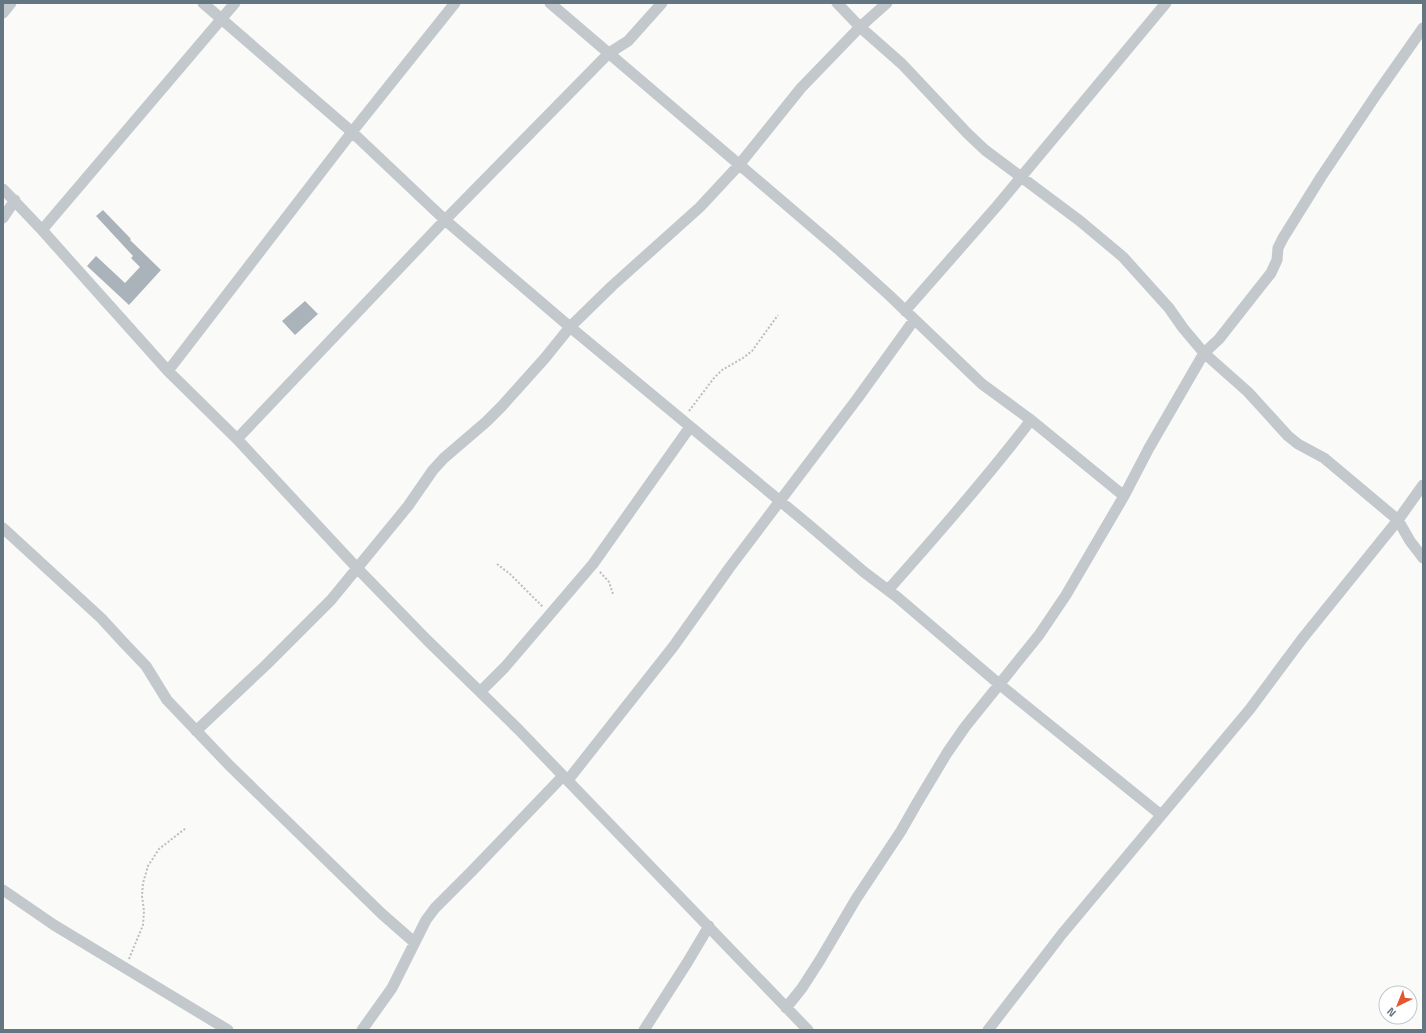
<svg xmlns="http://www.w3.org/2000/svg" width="1426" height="1033" font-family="'Titillium Web',sans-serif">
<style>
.building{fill:#aab3b9}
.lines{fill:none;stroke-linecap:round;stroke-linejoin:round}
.path{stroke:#bbbfc2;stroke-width:2;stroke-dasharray:2 2;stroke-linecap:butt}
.minor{stroke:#c3c8cc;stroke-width:11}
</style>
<rect width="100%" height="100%" fill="#fafaf8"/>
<path class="building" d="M103,210L131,239L130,240L161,270L129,305L87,266L96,256L125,283L140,267L131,258L133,256L96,216Z
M305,301L318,314L295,335L282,321Z"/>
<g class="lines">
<path class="path" d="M689,411L714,378L722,370L743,358L752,351L778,315
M497,564L510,574L543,607
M600,572L609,582L613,594
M129,959L143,925L144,911L142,896L143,883L148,866L159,849L186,828"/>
<path class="minor" d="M203,3L352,132L445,220L570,327L809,525L864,572L897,597L999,684L1161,815
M550,3L838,249L889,295L982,384L1031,420L1124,496
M837,3L860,27L902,64L967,133L985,150L1080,221L1123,257L1169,308L1183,328L1204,353L1248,392L1288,436L1298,444L1324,458L1398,520L1410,541L1423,558
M3,13L11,3
M3,189L42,230L168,371L237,439L357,568L427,640L518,729L808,1030
M3,218L15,200
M42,230L235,3
M905,311L997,206L1166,3
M168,371L352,132L455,3
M237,439L445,220L609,53L628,41L662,3
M3,528L101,618L124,643L146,666L167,700L229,765L382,914L414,942
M888,590C937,535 986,479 1031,420
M481,691L505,667L593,564L690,427
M196,731L266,665L331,600L408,506L433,470L444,458L486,422L502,406L545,358L570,327L612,286L700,207L739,165L801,88L860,27L887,3
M568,780L673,647L730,567L857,399L914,320
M3,890L54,925L228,1030
M786,1008L802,988L820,960L856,899L901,831L917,803L947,753L965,727L1039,635L1066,595L1124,496L1149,448L1204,353L1219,339L1271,273L1277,260L1278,248L1283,238L1321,177L1378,92L1423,28
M362,1030L392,988L426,920L435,908L472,871L563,776
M644,1030L687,963L709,926
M988,1030L1062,934L1250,709L1302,639L1398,520L1423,485"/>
</g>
<rect width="1426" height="1033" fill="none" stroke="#657683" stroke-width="8"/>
<g transform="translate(1398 1005) rotate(223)"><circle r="19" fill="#ffffff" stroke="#c1c8cd"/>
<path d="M0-3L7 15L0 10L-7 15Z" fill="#e4572e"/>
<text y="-6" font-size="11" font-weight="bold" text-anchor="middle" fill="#657683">N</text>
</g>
</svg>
